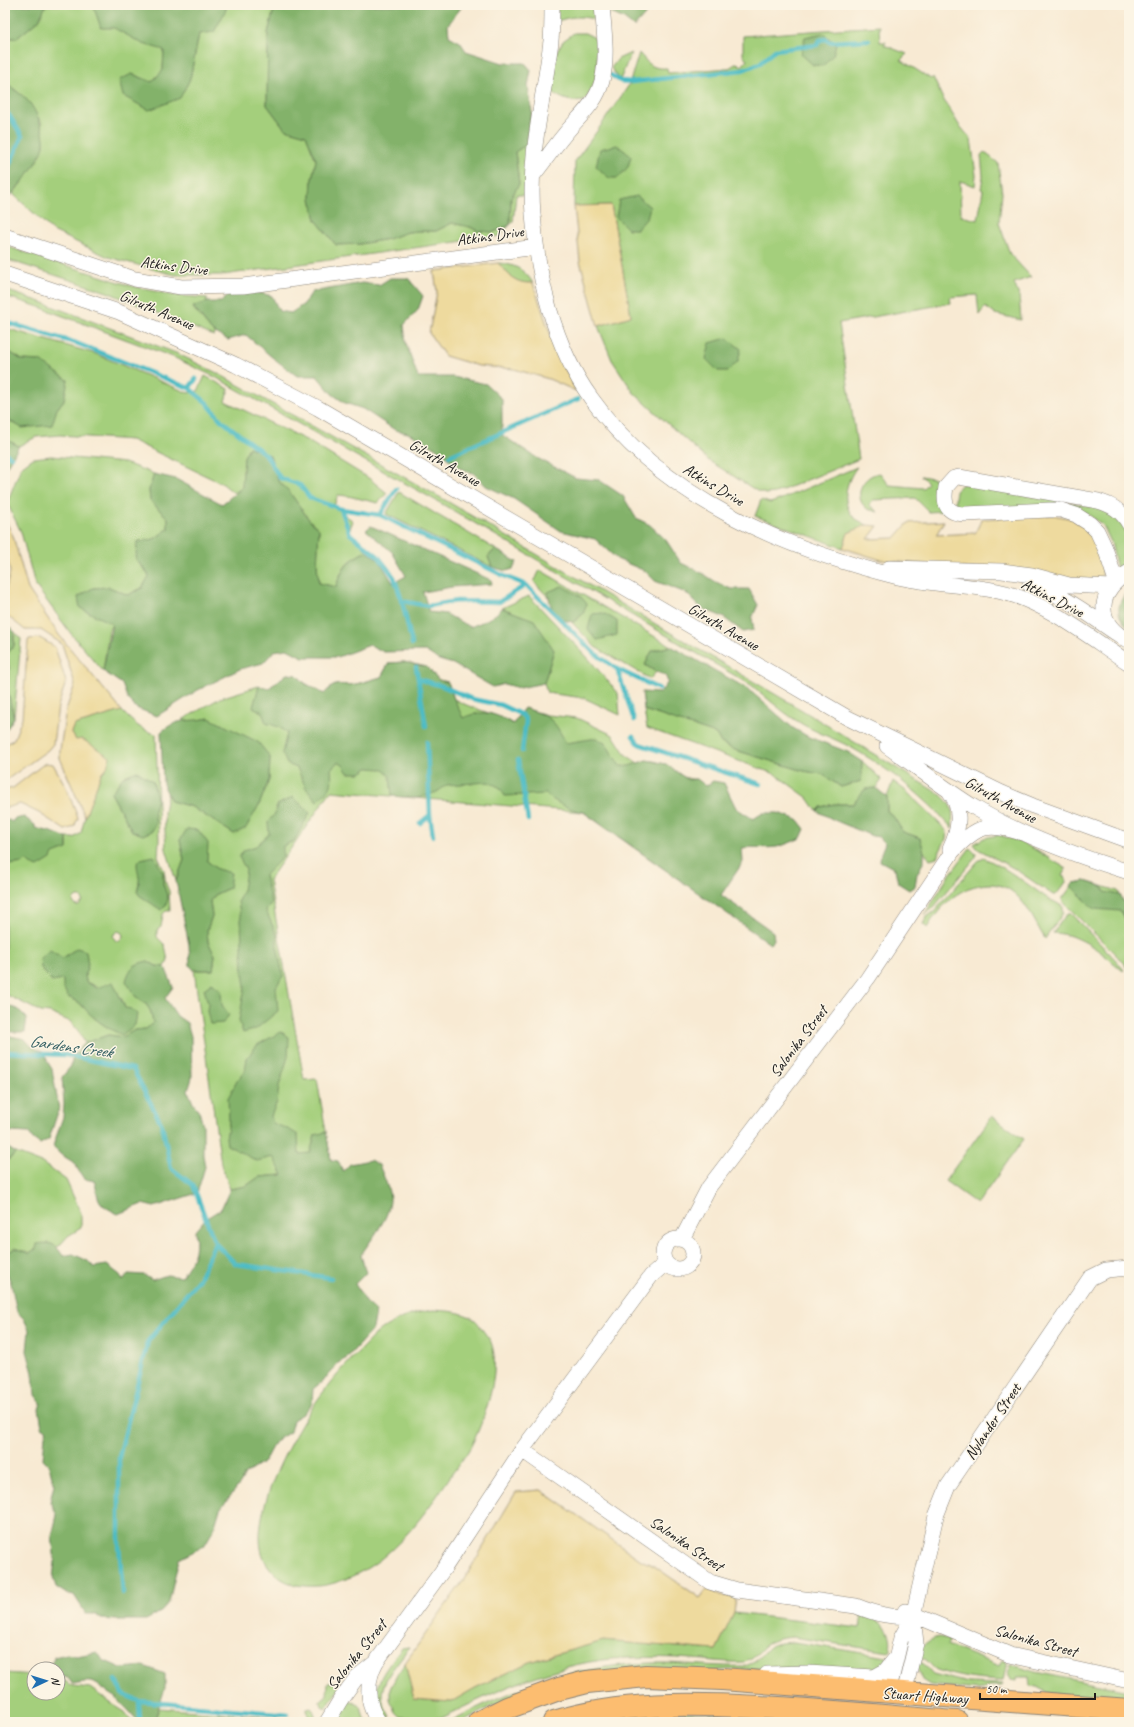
<svg xmlns="http://www.w3.org/2000/svg" width="1134" height="1727" font-family="Caveat,sans-serif">
<style>
.green{fill:#a4cf7b;stroke:#60764c;fill-rule:evenodd}
.forest{fill:#83b26b;stroke:#506744}
.sand{fill:#eeda9e;stroke:#857b5d}
.lines{fill:none;stroke-linecap:round;stroke-linejoin:round}
.stream{stroke:#4dbcc5;stroke-width:4.5}
.minor-casing{stroke:#8a8378;stroke-width:16}
.highway-casing{stroke:#8a8378;stroke-width:24}
.minor{stroke:#fff;stroke-width:15}
.highway{stroke:#fcbd6f;stroke-width:22}
.labels{text-anchor:middle;stroke-width:3;stroke-linejoin:round;paint-order:stroke}
.street-label{font-size:16px;fill:#1c1c1c;stroke:#fcf5e5}
.water-label{font-size:17px;font-style:italic;fill:#305c60;stroke:#fcf5e5}
</style>
<rect width="100%" height="100%" fill="#fcf5e5"/>
<filter id="ink" filterUnits="userSpaceOnUse"><feTurbulence type="fractalNoise" baseFrequency=".025" numOctaves="2"/><feDisplacementMap in="SourceGraphic" scale="8" xChannelSelector="R" yChannelSelector="G"/><feConvolveMatrix kernelMatrix="1 2 1 2 8 2 1 2 1" color-interpolation-filters="sRGB"/></filter>
<filter id="wash" filterUnits="userSpaceOnUse"><feTurbulence type="fractalNoise" baseFrequency=".012" numOctaves="4" result="noise"/><feDisplacementMap in="SourceGraphic" scale="16" xChannelSelector="R" yChannelSelector="G"/><feGaussianBlur stdDeviation="0.9" result="paint"/><feColorMatrix in="noise" values="0 0 0 0 0 0 0 0 0 0 0 0 0 0 0 0 0 1.4 0 .05"/><feComposite in="paint" operator="in"/></filter>
<g filter="url(#wash)">
<rect width="100%" height="100%" fill="#f8ead3"/>
<path class="green" d="M46,5H166L163,70L152,82L132,74L123,96L190,79L199,34L225,12L227,5H275L268,33L267,105L285,129L306,135L316,160L312,179L311,198L316,220L336,245L360,244L388,239L408,232L419,231H436L452,223L470,227L478,231L494,232L510,225L511,198L519,184L515,151L526,145L529,121L532,112L525,195H516L513,222L499,236L223,275H175L108,257L53,231L13,194L27,175L44,146L41,122L28,101L5,81V38H17L39,20Z
M557,5H593L594,19C580,16 571,16 558,21Z
M879,26L880,42H886L884,45L907,54L901,60L931,79L933,77L942,97L959,125L971,139L976,175L975,186L960,181L961,216L978,220L983,190L981,189L983,176L981,155L984,152L998,163L1002,193L999,223L1010,254L1031,277L1014,283L1019,296L1021,320L995,314L985,307L979,315L977,295L950,297L951,303L839,323L859,459L775,493L766,494L757,491L708,460L634,393L612,360L598,326L631,316L611,205L574,206L575,161L597,131L629,85L639,53C649,64 651,69 667,68L668,73L729,68L737,63L742,66L747,60L743,54V36Z
M574,33H585L595,38C598,62 600,81 584,101C573,103 560,99 551,91L557,51L563,41Z
M631,53L620,80L611,68L618,59Z
M5,246L132,286L172,295L207,298V302L193,308L212,331L216,333L214,336L107,292L5,259Z
M498,263C514,264 524,269 533,283C515,284 510,276 498,263Z
M5,290L41,302L176,353L217,373L445,500L538,555L802,710L941,795C954,807 953,811 952,828C923,795 889,769 852,748C834,738 814,732 797,721C781,711 766,697 751,685L442,504L215,377L173,357L39,307L5,296Z
M5,328L96,354L188,393L198,391L205,376L229,389L225,401L306,440L370,479L387,493L378,503L348,496L338,495L334,506L353,521L349,531L367,551C349,559 341,568 336,587L319,583L317,566L319,529L310,521L288,490L278,481L270,455L249,447L244,457L242,488L234,493L223,484L131,440L60,435L36,437L19,446L5,439V405L8,407L57,409L64,400L40,361L22,360L5,349Z
M51,456L125,463L154,474L149,490L150,501L168,518V529L154,539L136,560L150,576L142,588L128,595L109,587L93,588L78,597L98,616L112,624L109,630L103,671L72,635L35,585L21,532L7,503L21,467L33,458Z
M857,467C846,481 839,505 856,519C859,521 864,523 867,525L848,533L843,548L755,516L761,500L770,503L779,500Z
M880,473L889,485L923,488L928,483L921,476L944,480L943,511L929,512L915,498L873,500L869,505L878,512L867,509C865,507 862,504 861,501C856,488 867,474 880,473Z
M963,484L1111,510L1129,531V564L1117,569L1111,542L1103,525L1086,513L960,509L955,503C955,494 955,489 963,484Z
M399,492L495,549L488,557L492,567L386,514Z
M540,570L671,646L652,651L645,665L656,672L650,679L595,647L534,582Z
M529,596L588,658L618,693L620,715L584,698L547,693L544,683L554,650L515,613L502,608Z
M14,631L21,639L14,718L7,687L9,668L7,654L14,646Z
M404,662L427,667L439,680L448,682L454,699C473,710 494,712 513,724L524,708L547,715L577,718L613,735L626,755L638,763C667,753 674,781 697,779L681,881L583,812L331,791L269,880L304,1080L317,1079L331,1161L283,1175L259,1177L246,1186L230,1189L221,1164L194,970H213L215,955L208,942L207,930L212,916L210,901L216,894L229,888L217,869L180,840L184,860L176,881L166,849L164,812L167,794L171,801L192,807L234,834L259,805L269,780L270,757L209,718L195,721L182,720L220,698L259,686L269,688L287,674L297,675L305,683L324,694C337,679 340,687 356,684C364,682 373,679 381,677L389,663Z
M644,710L716,734L721,743L735,750L804,771L822,774L841,787L861,781L862,761L882,780L876,788L865,789L853,804H834L821,807L817,811L808,798L775,774L647,728Z
M122,711C132,721 141,731 156,734L159,840L158,857L164,870L166,884L169,891L170,911H166L163,914L161,927L157,930V937L165,945L168,961L165,967L156,966L148,961L135,996C148,1004 151,1008 153,1023L146,1029L135,1030L123,1037L108,1035L85,1043L79,1032L71,1022L50,1013L41,1012L5,994V862L8,865L23,863L26,860L67,849V838H74L81,833L85,817L101,774L107,767L76,740L71,732L74,725ZM124,776L157,798L154,811L156,823L132,831L111,793ZM148,858L163,873V884L168,898L161,909L137,891L140,878L141,859ZM77,897H81L83,901L79,906H76L73,902L74,899ZM118,931L122,933L123,936L120,941H116L113,937L114,934ZM77,948L88,965L85,974L86,982L121,997L125,1008L135,1025L122,1034C111,1029 101,1024 92,1016C81,1006 83,1003 68,997L58,955L63,958Z
M893,781L906,791L947,831L946,839L937,857L930,859L924,852L920,838L903,832L893,816L887,811V797Z
M998,835C1027,841 1041,855 1066,868L1062,876L1066,878V882L1056,895H1053L1015,869L978,849L974,844L984,838Z
M970,848L976,854V857L933,908L925,914L948,877Z
M984,858C1007,868 1027,884 1047,898C1052,901 1058,903 1063,907V913L1045,939C1036,924 1028,905 1014,893C1007,887 998,884 989,884C960,885 941,905 927,928L923,924L927,917L935,911L978,861Z
M1085,881L1118,891L1123,901L1129,905V970L1118,957L1063,902L1062,899L1074,883Z
M1068,914H1071L1074,917L1116,960L1124,970L1123,971C1102,953 1082,934 1053,933L1065,916Z
M992,1116L1024,1139L977,1204L945,1181Z
M16,1153L42,1163L66,1180L81,1213V1228L68,1236L58,1247L48,1243L29,1253L8,1252L5,1262V1163Z
M433,1310C446,1311 463,1311 475,1320C478,1322 481,1328 484,1332C486,1335 489,1338 491,1342C502,1371 484,1422 470,1448C465,1457 458,1465 452,1474C432,1504 410,1535 382,1558C366,1571 338,1585 318,1586C297,1587 282,1584 269,1567C238,1528 295,1430 321,1395C334,1378 349,1361 365,1345C370,1340 376,1333 382,1329C399,1318 413,1313 433,1310Z
M734,1613L860,1628L862,1614C880,1619 896,1631 889,1652L793,1637C784,1638 773,1639 766,1645C758,1651 755,1660 744,1662C727,1663 709,1660 692,1659C670,1657 647,1657 625,1658C560,1661 499,1689 442,1718L400,1717L395,1712L390,1699V1689L397,1675L405,1663L414,1699L451,1702L475,1688L529,1662L603,1641L716,1650Z
M938,1637L950,1639L947,1645L999,1666L1002,1660L1007,1662L1003,1681C980,1680 959,1678 937,1670C929,1666 930,1659 917,1656C921,1645 927,1641 938,1637Z
M794,1642L887,1657L886,1663L871,1673L777,1668L722,1670L492,1706L461,1722H449C514,1687 582,1664 656,1663C685,1663 715,1667 744,1666C760,1662 758,1656 769,1647C775,1642 786,1643 794,1642Z
M409,1647C400,1661 382,1678 382,1696C382,1703 387,1710 390,1717L386,1720C383,1715 380,1710 378,1705C371,1683 390,1664 402,1648Z
M916,1661L922,1662L933,1674L968,1683L1003,1684L1002,1686H990L977,1690L930,1685L922,1680L917,1668Z
M1010,1664L1035,1672L1129,1691V1702L1048,1693L1037,1687L1030,1686L1029,1677H1016V1680L1011,1679L1008,1675Z
M5,1673L34,1675V1693H58V1677L73,1686L90,1688L112,1704L125,1712L132,1722H5Z
M340,1682L342,1685L325,1708L322,1706L320,1701L327,1695L328,1683Z
M346,1699L361,1706L364,1718L368,1722H333Z
M311,1707L314,1712L317,1722H309L307,1708Z
M159,1708L281,1718L285,1722H154Z
M680,1713C732,1713 783,1718 835,1722H799L747,1719L735,1714L715,1716L697,1715L686,1717L685,1722H582L627,1715Z"/>
<path class="forest" d="M5,5H46L39,20L17,38H5Z
M93,5H227L225,12L214,32L199,34L190,79L180,98L149,110L123,96L119,80L132,74L152,82L163,70L164,50L143,44L114,28H101Z
M275,5H463L448,25L449,36L460,42L466,51L503,63H525L531,70L528,86L532,112L529,121L526,145L515,152L519,184L511,198L510,225L494,232L478,231L470,227L452,223L436,231H419L408,232L388,239L360,244L336,245L316,220L311,198L312,179L316,160L306,135L285,129L267,105L268,33Z
M609,5H654L634,27L624,19L611,13Z
M823,33L836,44L833,55L823,66L813,65L801,54L805,37Z
M5,81C10,89 22,93 28,101C36,109 46,134 44,146C42,158 15,193 5,200Z
M617,145L631,156L628,167L618,178H609L596,166L600,149Z
M637,196L650,207L647,218L637,229H628L616,217L619,200Z
M390,278H408L423,296L418,310L404,325L406,343L418,377H453L486,384L502,399V435L537,458L576,478L599,480L623,496L636,518L650,525L666,540L681,563L702,573L716,582L731,589H749L758,605L752,618L754,630L743,632L723,617L701,608L686,593L655,581L645,571L617,559L595,539L561,531L514,499L486,486L473,473L459,468L436,448L408,433L395,430L363,409L345,403L332,394L317,376H297L273,358L246,335L228,340L212,331L193,307L207,302H221L230,293L256,292L272,296L279,311L291,313L304,304L312,292L362,283L379,285Z
M727,338L741,349L738,361L728,371H718L706,359L710,343Z
M5,349L22,360L40,361L68,380L64,400L57,409L52,425L22,428L8,420V407L5,405Z
M5,439L19,446L5,469Z
M249,447L270,455L278,481L288,490L310,521L319,529L317,566L319,583L336,587C342,568 349,559 367,551L379,560L393,583L406,576L392,552L366,530L371,526L491,580L492,584L452,587L423,592L429,612L446,614L470,627C482,622 494,618 502,608L534,620L554,650L544,683L519,688L504,684L493,687L453,664L439,660L425,651L384,652L370,645L338,657H303L287,649L274,651L263,663L240,669L198,690L157,716L136,708L128,700L122,684L103,671L112,624L80,608L78,597L93,588L109,587L128,595L142,588L149,576L144,568L136,560L137,542L154,539L168,529V518L150,501L149,490L154,474L176,479L222,504L242,488L244,457Z
M495,549L517,562L513,569L506,571L492,567L488,557Z
M562,586L580,596L587,604L583,614L574,622C554,620 551,611 548,592Z
M1129,590V628C1115,616 1116,603 1129,590Z
M603,613L617,621V635L597,640L588,629L592,614Z
M5,624L14,631V646L7,654L9,668L7,687L14,718L5,732Z
M671,646L748,689L793,728L809,737L848,752L862,761L861,781L841,787L822,774L804,771L735,750L721,743L716,734L644,710L642,692L660,693L668,682L665,675L656,672L645,665L652,651Z
M404,662L427,667L439,680L448,682L454,699L463,718C482,709 496,713 513,724L524,708C550,716 553,718 566,743L597,738L606,744L620,766H629L647,760L666,764L688,780L697,779L706,786L713,781L724,783L736,808L753,819L763,813H778L798,820L805,829L801,838C794,841 785,845 777,847C765,849 755,846 742,848L743,862L721,895L773,932L774,940L770,944L584,812C572,811 554,802 546,794L505,796L499,787L488,782L447,785L437,792L418,798L392,796L390,776L382,769L368,768L361,773H348L343,765L338,762L331,769C333,789 331,788 317,801L306,788L297,768L287,764L282,753L287,733L279,727L266,723L262,712L253,707L259,686L269,688L287,674L297,675L304,683L324,694C338,679 340,687 356,684C364,683 373,679 381,677L389,663Z
M209,718L258,742L270,757L269,780L259,805L246,828L234,834L192,807L171,801L163,784L161,732C180,716 188,723 209,718Z
M137,771L153,781L157,798L154,811L156,823L152,831L143,835L132,831L111,793L124,776Z
M876,788L887,797V811L893,816L903,832L920,838L924,852V861L917,874L915,886L909,890L898,883L895,869L880,861L881,853L885,843L879,837L872,836L834,820L817,811L821,807L834,804H853L865,789Z
M293,797L310,813L294,841L283,846V857L265,875L271,903L266,911L277,935V946L283,976L276,987L278,1011L256,1029L243,1033L239,1020L245,987L243,972L241,920L238,901L243,890L246,870L239,857L244,850L256,846L269,834L268,822L275,814L277,805Z
M24,817L35,825V828L52,832L67,838V849L53,854L51,859L38,867L30,864L26,860L23,863L8,865L5,862V821L9,820L12,822L14,819Z
M187,829L198,830L208,843L207,861L217,869L231,873L229,888L216,894L210,901L212,916L207,930L208,942L215,955L213,970H194L190,966L189,945L176,881L184,860L180,840Z
M154,856L163,873V884L168,898L166,905L161,910L139,895L137,891C142,879 137,874 137,863L141,859Z
M1085,881L1103,887L1105,892L1120,895L1123,901L1129,905V926L1121,911L1094,909L1071,886L1074,883Z
M77,948L86,951L88,965L85,974L86,982L97,988L113,982L125,1008L132,1009L137,1014L135,1025L122,1035C111,1030 101,1024 92,1016C81,1006 83,1003 68,997L63,987V980L52,982L41,968L40,958L50,950L63,958Z
M148,961L156,966L165,967L173,987L165,998L177,1016L187,1023L191,1036L192,1078L188,1091L193,1103L199,1111L203,1126V1155L205,1167L197,1193L154,1207L142,1204L118,1214C98,1204 98,1202 95,1181L84,1179L73,1162L60,1154L53,1146L63,1117L64,1104L62,1077L71,1066L73,1056L85,1043L108,1035L123,1037L135,1030L146,1029L153,1023L151,1012L146,1004L135,996L126,981C130,967 134,964 148,961Z
M212,983L221,990L222,1005L229,1015L223,1023L210,1024L207,1011L208,1003L204,989Z
M5,1004L19,1010L27,1018L25,1032H11L5,1029Z
M281,1032L289,1037L288,1057L279,1086L277,1102L271,1116L273,1123L290,1130L298,1135L299,1154L310,1153L315,1135L326,1132L331,1160L338,1161L343,1171L350,1164L370,1160L379,1165C383,1175 389,1187 390,1198C391,1217 371,1239 361,1255L366,1273L355,1284L366,1302L376,1311L373,1329L347,1358L338,1363L324,1380L313,1389L312,1404L303,1414L293,1420L290,1432L275,1441L264,1462L245,1474L240,1484L220,1509L214,1529L204,1546L179,1559L169,1602L159,1613L146,1620H116L101,1619L95,1614H86L74,1595L65,1593L56,1587L53,1577L55,1562L52,1536L57,1515L50,1502L54,1485L49,1465L43,1459L45,1435L47,1430L42,1427L39,1409L41,1403L35,1395L33,1373L27,1351L29,1330L24,1319L17,1312L11,1283L5,1269V1262L8,1252L16,1248L29,1253L36,1249L37,1244C51,1242 55,1243 63,1256L73,1254L88,1261L94,1267L107,1265L120,1275L123,1281L128,1274L144,1275L152,1280L167,1275L181,1277C193,1260 198,1253 195,1231L205,1219L221,1209L230,1189L246,1186L259,1177L283,1175L273,1157L257,1161L227,1145L226,1138L229,1121L228,1098L237,1081L245,1071L247,1058L257,1045Z
M5,1035L25,1039L31,1046L46,1054L47,1061L52,1069L59,1109L49,1139L40,1144L33,1139L29,1133L11,1132L5,1129Z
M5,1146L16,1153L5,1163Z
M97,1652L103,1660L121,1668L144,1666L165,1674V1688L154,1722H138C131,1711 105,1687 92,1682C87,1681 78,1683 73,1684L68,1677L58,1675V1669H51L54,1657L67,1654L77,1656Z
M735,1714L747,1719L799,1722H685L686,1717L697,1715Z"/>
<path class="sand" d="M611,205L631,316L598,326L580,261L574,206Z
M498,263C510,276 515,284 533,283L555,348L576,391L549,379L514,369L479,366L445,356L429,333L437,292L434,271Z
M1053,515L1073,519L1094,535L1103,566L1102,575L1096,581L881,560L843,548L848,533L867,525L878,526L868,539L895,538L908,523L944,521L936,535L975,533L982,519Z
M5,519L13,536L28,589L59,635L122,711L74,725L71,732L76,740L82,739L110,757L107,767L101,774L85,817L60,758V750L66,710L75,684L62,644L41,630H25L5,614V593L10,572L5,544Z
M40,638L55,647L66,682L58,706L53,744L48,750L5,781V745L14,739L22,718L28,641L29,639Z
M45,763L53,764L66,787L78,818L74,827L65,830L39,813L20,804L5,808V790L13,788Z
M541,1490L641,1560L654,1566L700,1598L707,1589L721,1595L736,1598L734,1613L716,1650L603,1641L529,1662L475,1688L451,1702L414,1699L405,1663L463,1581L516,1492Z"/>
<g class="lines">
<path class="stream" d="M611,75L620,81L632,82L743,70L760,63L775,50L817,45L820,40L826,39L829,42L869,40
M5,112L9,115L22,136L8,168L5,169
M5,322L76,343L189,388L196,379
M189,388L206,402L221,420L266,455L280,478L300,485L310,498L341,509L380,515L504,576L526,585L593,652L617,669L659,689
M5,453L11,457
M449,456L578,399
M341,509L350,534L378,556L394,577L402,601L428,606L457,601L499,602L526,585
M380,515L396,489
M402,601L412,644
M416,667L426,726
M617,669L634,720
M418,679L442,686L472,699L501,705L522,715L526,720L522,751
M633,736L639,744L760,784
M427,742L430,815L433,836
M518,760L528,820
M420,823L430,815
M5,1052L66,1055L133,1069L162,1125L171,1168L193,1185L215,1243L199,1279L148,1341L119,1457V1545L123,1593
M215,1243L236,1264L331,1278
M116,1680L122,1694L139,1701L140,1722
M139,1701L287,1714"/>
</g>
</g>
<g filter="url(#ink)">
<g class="lines">
<g class="minor-casing">
<path id="minor" d="M552,5C552,17 552,29 551,41C544,99 528,155 533,214C537,275 554,347 591,398C662,498 782,548 898,577C939,587 984,583 1024,599C1061,614 1095,641 1129,663
M534,174C546,159 557,143 570,128C583,113 597,101 602,81C608,57 604,30 602,5
M5,236L135,279L181,287L243,286L536,247
M5,274L119,312L236,365L318,408L848,718L1002,793L1033,806L1129,841
M889,568L1002,571L1032,575L1069,585L1111,587
M1129,572C1097,591 1094,623 1129,641
M1116,581L1105,548L1097,531L1090,524L1076,515L1061,510H1049L966,514C946,514 943,504 946,487L954,478L959,477L1098,501C1112,505 1122,511 1129,524
M1030,585C1062,593 1089,615 1116,633
M887,746C917,767 946,790 977,809C1024,837 1077,856 1129,872
M949,791C963,808 959,831 950,849
M682,1239L709,1187L868,978L952,852C978,824 989,822 1025,834
M663 1254a15 15 0 1 1 30 0a15 15 0 1 1-30 0Z
M522,1450L710,1582L737,1590L856,1606C876,1614 891,1618 913,1616
M905,1611L1010,1655L1129,1681
M376,1662C366,1680 366,1705 379,1722
M767,1674L808,1673L874,1677L885,1671L895,1659
M888,1693L901,1638L913,1616L936,1516L948,1486L1090,1278L1106,1270L1129,1268
M904,1694L916,1643L913,1616
M327,1722L341,1699L357,1677L376,1662L445,1567L522,1450L651,1276L666,1263"/>
</g>
<g class="highway-casing">
<path id="highway" d="M479,1722L507,1708L559,1689L587,1682L646,1676L722,1679L1129,1710
M554,1722C621,1702 689,1703 758,1707C825,1710 891,1717 957,1722"/>
</g>
<use href="#minor" class="minor"/>
<use href="#highway" class="highway"/>
</g>
</g>
<g class="labels">
<g class="street-label">
<text transform="translate(490 235) rotate(-8)" y="6">Atkins Drive</text>
<text transform="translate(174 265) rotate(7)" y="6">Atkins Drive</text>
<text transform="translate(157 309) rotate(23)" y="6">Gilruth Avenue</text>
<text transform="translate(445 462) rotate(30)" y="6">Gilruth Avenue</text>
<text transform="translate(714 484) rotate(31)" y="6">Atkins Drive</text>
<text transform="translate(1053 597) rotate(27)" y="6">Atkins Drive</text>
<text transform="translate(724 626) rotate(30)" y="6">Gilruth Avenue</text>
<text transform="translate(1001 799) rotate(29)" y="6">Gilruth Avenue</text>
<text transform="translate(798 1041) rotate(-53)" y="6">Salonika Street</text>
<text transform="translate(992 1421) rotate(-56)" y="6">Nylander Street</text>
<text transform="translate(687 1543) rotate(34)" y="6">Salonika Street</text>
<text transform="translate(1036 1640) rotate(15)" y="6">Salonika Street</text>
<text transform="translate(356 1654) rotate(-51)" y="6">Salonika Street</text>
<text transform="translate(925 1695) rotate(4)" y="6">Stuart Highway</text>
</g>
<g class="water-label">
<text transform="translate(71 1046) rotate(8)" y="6">Gardens Creek</text>
</g>
</g>
<rect width="1134" height="1727" fill="none" stroke="#fcf5e5" stroke-width="20"/>
<g transform="translate(46 1681) rotate(86)"><circle r="19" fill="#fcf5e5" stroke="#a29e95"/>
<path d="M0-3L7 15L0 10L-7 15Z" fill="#1f6fb2"/>
<text y="-6" font-size="11" font-weight="bold" text-anchor="middle" fill="#1c1c1c">N</text>
</g>
<path d="M980 1693v6h115v-6" fill="none" stroke="#1c1c1c" stroke-width="2"/>
<text x="986" y="1693" font-size="12" fill="#1c1c1c" stroke="#fcf5e5" stroke-width="3" paint-order="stroke">50 m</text>
</svg>
